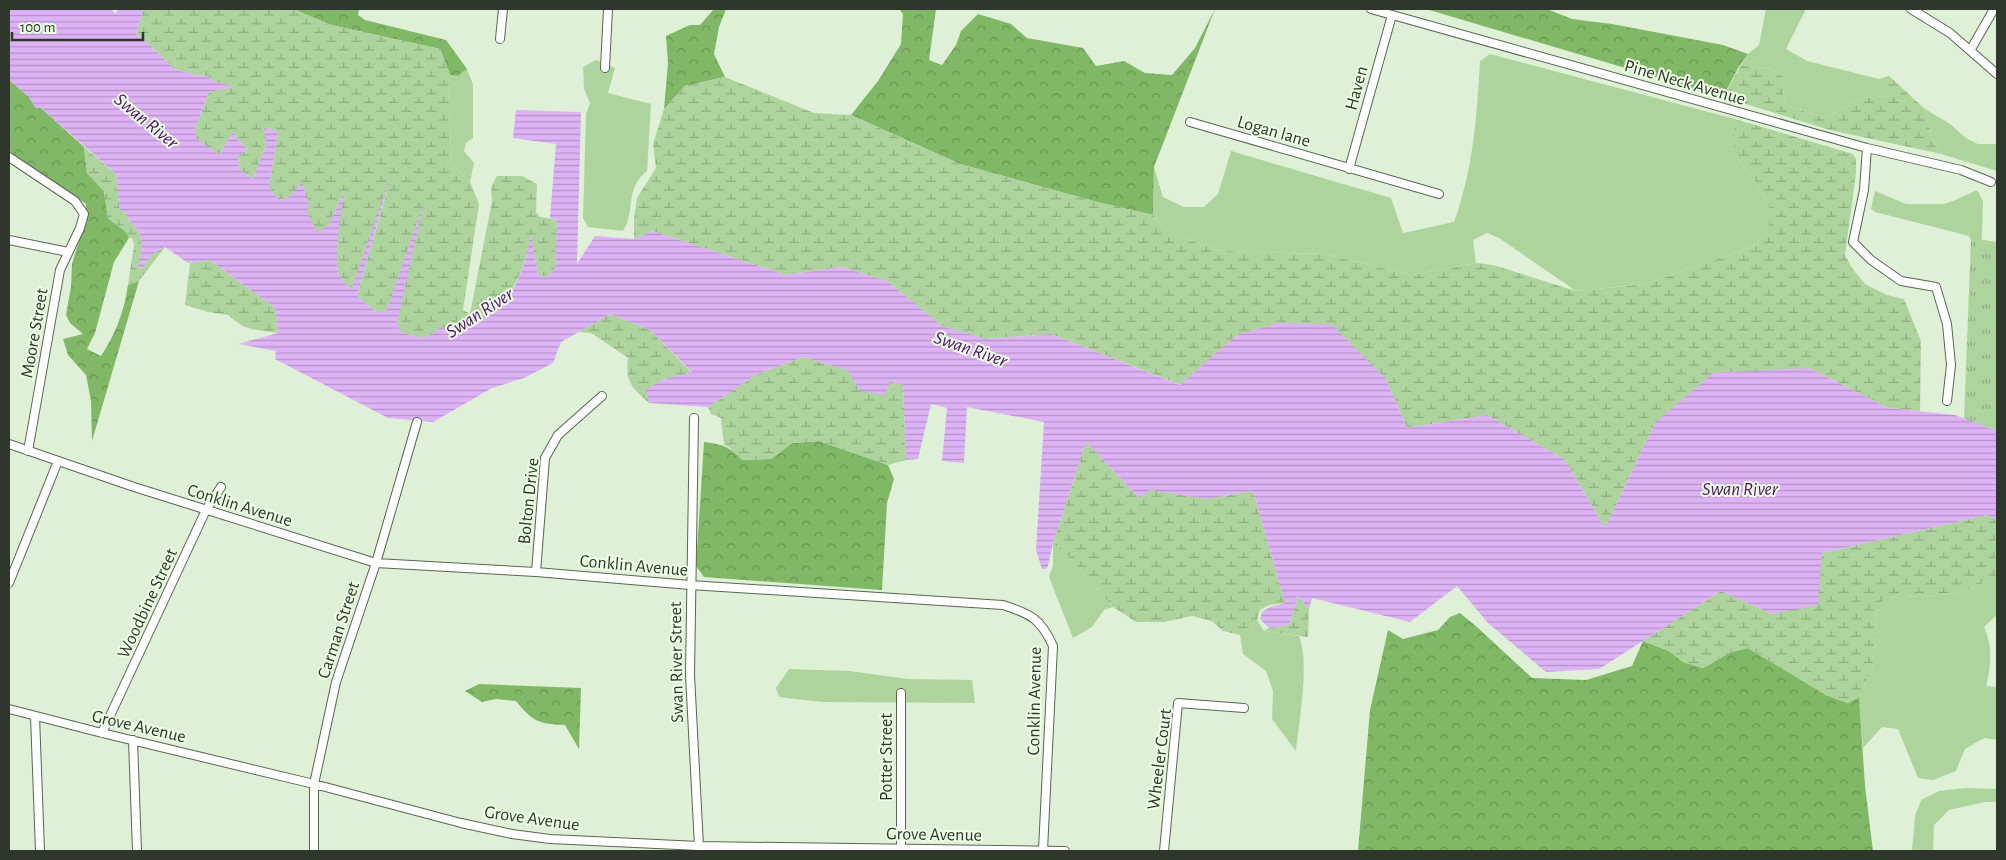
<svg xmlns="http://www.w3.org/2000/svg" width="2006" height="860" font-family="'Alegreya Sans',sans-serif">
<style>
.green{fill:#aed49d}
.forest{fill:url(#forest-crowns)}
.wetland{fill:url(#wetland-marsh)}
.park{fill:url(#park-tufts)}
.water{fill:url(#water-rules)}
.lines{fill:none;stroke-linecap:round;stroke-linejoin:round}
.street-casing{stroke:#576751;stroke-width:10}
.street{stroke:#fff;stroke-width:8}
.labels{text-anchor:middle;stroke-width:4;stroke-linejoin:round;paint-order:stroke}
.street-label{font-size:18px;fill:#2f362c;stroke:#ecffe4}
.water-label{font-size:19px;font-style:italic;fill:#550d72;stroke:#ecffe4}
</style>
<defs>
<pattern id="forest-crowns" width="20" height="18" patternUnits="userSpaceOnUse" patternTransform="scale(1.25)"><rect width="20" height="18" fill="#80b865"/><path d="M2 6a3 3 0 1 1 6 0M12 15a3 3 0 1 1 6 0" fill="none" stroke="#699653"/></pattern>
<pattern id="wetland-marsh" width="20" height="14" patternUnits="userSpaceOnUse" patternTransform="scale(1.25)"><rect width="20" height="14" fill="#aed49d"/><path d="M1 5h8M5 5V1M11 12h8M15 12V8" fill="none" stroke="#8ead80"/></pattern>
<pattern id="park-tufts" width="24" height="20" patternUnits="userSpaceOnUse" patternTransform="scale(1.25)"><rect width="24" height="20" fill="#aed49d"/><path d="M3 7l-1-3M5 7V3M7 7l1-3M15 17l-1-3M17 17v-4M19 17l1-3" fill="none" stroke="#8ead80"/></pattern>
<pattern id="water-rules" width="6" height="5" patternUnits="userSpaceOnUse" patternTransform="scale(1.25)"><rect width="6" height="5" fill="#ddb3f6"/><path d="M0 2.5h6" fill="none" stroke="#b492c7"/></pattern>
</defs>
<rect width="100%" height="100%" fill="#def1d7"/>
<path class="green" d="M1766,9H1806L1786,49L1807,61L1879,79L1892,96L1862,98L1826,118L1786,106L1782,90L1783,76L1771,69L1741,65L1748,54L1759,45Z
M1490,54L1735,119V155L1750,174L1769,203V230L1756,245L1646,284L1576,291L1499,238L1487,233L1473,240L1476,263L1411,275L1325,254L1221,251L1169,233L1153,215L1154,167L1163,197L1184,207H1204L1218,194L1231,151L1391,198L1403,233L1454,222C1473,171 1477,115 1480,61Z
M596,60L615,68L608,93L651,104L647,171C624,189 636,211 623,231L588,227L583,218L586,114L590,103L584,89L583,67Z
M467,69L473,84V138L466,143L464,151L474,163L470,182L452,164L449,110L450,75L458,76Z
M1925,109L1950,124L1966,138L1978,144H1997V171L1941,154L1931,138Z
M1977,190L1983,201L1980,294L1974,247L1969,236L1875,212L1871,209L1875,191L1906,204H1944L1953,201Z
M1053,543L1068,556L1113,607L1104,610L1092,627L1073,638L1049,577L1053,565Z
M1997,578V615L1984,627C1993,646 1991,666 1986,686L1996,687L1997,740L1984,738L1965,749L1956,771L1933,780L1918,778L1898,729L1882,727L1863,748L1859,697L1872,669L1877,635L1876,606L1885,598L1953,594Z
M1257,620L1264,631L1299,636C1310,664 1299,720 1296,751L1272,719L1273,691L1266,671L1243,654L1240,635Z
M789,669L849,671L908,679L972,680L975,703L821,702L779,697L776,688Z
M1966,788L1997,789V802H1985L1949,810L1934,825L1933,851H1912L1915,816L1921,800L1939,791Z"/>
<path class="forest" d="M293,9H359L358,15L365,20L446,40L467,69L458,76L450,75L440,49L331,25Z
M714,9H726L719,27L714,54L725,77L685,86L664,109L668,63L666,36L690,25H700Z
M899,9H936L929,60L942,65L956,45L961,31L978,14L1011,24L1027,38L1083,48L1096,66L1124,61L1145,73L1172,75L1195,48L1215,9L1154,167L1153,215L1097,202L960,164L851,115L878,81L901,44L903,14Z
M1426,9H1547L1572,19L1612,24L1723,45L1748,54L1738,68L1723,97Z
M9,80L29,97L36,108H41L84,147L87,173L104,191L108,218L126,232L129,238L114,262L95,333L87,349L101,356C116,333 124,312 128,285L139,281L92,441L91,401L86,375L68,355L63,339L83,334L70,323L66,315L71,287L72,264L85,220L86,204L9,151Z
M819,441L888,465L894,479L887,503L882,590L704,577L696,566L704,442C724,445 728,446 743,460L771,459L792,443Z
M1460,613L1477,627L1532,678L1586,680L1632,666L1643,641L1669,651L1683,662L1703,668L1731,652L1748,648L1826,695L1848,703L1859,697L1865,786L1873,851H1358L1370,710L1388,630L1403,639L1438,630L1450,617Z
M479,684L581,688L579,749L565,725C539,724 533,722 516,701L496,699L482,702L465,691Z"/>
<path class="wetland" d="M144,9H293L331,25L440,49L450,75L449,110L452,164L470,182L479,204L463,310L470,314L492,201L491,187L497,176H522L537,184L536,212L540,217L557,220L555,269L547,277L538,275L531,236C525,263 517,289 497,310C488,318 475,325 464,331L448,328L433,335L420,338L401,332L396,323L422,210L386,313L376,312L357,296L388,188L351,291C348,286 341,280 339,275C333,259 341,209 344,191L329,225L317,233L307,213L302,183L289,197L279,200L269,188L278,132L265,127L266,146L253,179L239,169L238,156L248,149L238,140L233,132L219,155L196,139L195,129L209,92L233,87L212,81L208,76L196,75L174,69L151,46L136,34Z
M1741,65L1771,69L1783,76L1782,90L1786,106L1826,118L1862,98L1891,96L1879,79L1889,76L1925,109L1931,138L1941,154L1830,130L1723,97Z
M725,77L814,113L851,115L960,164L1097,202L1153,215L1169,233L1221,251L1325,254L1411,275L1476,263L1493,265L1576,291L1646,284L1756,245L1769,230V203L1750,174L1735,155V119L1853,154L1856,159V173L1845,255L1852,268L1865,284L1887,295L1904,299L1921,341L1920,411L1888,408L1809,368L1655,423L1605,528L1565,460L1487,415L1407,428L1386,379L1237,335L1181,385L1051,334L986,339L942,326L887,281L841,267L786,275L652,231L634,239V218L637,198L656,168L653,144L664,109L685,86Z
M84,147L116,174L120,210L126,213C128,221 132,223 137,229C145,240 140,257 139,269L143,267L152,254L165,247L139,281L128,285L134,245L132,238H129L126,232L108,218L104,191L87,173Z
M210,260L275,308L278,333L251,329L241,325L228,315L208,312L185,305L190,263Z
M610,314L650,330L692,373L665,379L647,389L649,403C632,387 625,383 628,358L591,333L578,332Z
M803,357L903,385L906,460L888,465L819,441L792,443L771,459L742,460L729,447L724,445L721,418L711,414L708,407L757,374Z
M1086,442L1139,498L1150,490L1206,499L1253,491L1285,603L1269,605L1260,610L1257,620L1240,635L1223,631L1212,621L1192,616L1164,622H1136L1113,607L1068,556L1053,543Z
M1987,515L1997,520V578L1953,594L1886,598L1876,606L1877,635L1872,669L1859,697L1848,703L1826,695L1748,648L1731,652L1703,668L1683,662L1669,651L1643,641L1721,591L1772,614L1822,553Z
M1298,596L1309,609L1308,637L1264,631L1269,628L1289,625Z"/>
<path class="park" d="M1971,238L1997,242V431L1964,419Z"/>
<path class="water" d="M9,9H111L116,14L118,9H144L136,34L151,46L174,69L196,75L208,76L212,81L235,87L209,92L195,129L197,139L219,155L233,132L238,140L248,149L238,156L239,169L253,179L266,146L264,127L278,132L269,188L279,200L289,197L302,182L309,205L307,213L317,232L329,225L345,189C342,208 333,258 339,275C341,280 348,286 351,290L391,175L357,296L376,312H386L424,203L397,323L401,332C417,337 427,342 440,327L464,331C474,325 485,319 494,312C518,294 525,261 531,234L538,275L547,277L555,269L557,220L550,218L556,144L513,138L516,110L581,112L577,264L595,236L634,239L652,231L786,275L841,267L887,281L942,326L986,339L1051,334L1180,385L1237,335L1278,323L1332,325L1386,379L1407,428L1487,415L1565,460L1605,528L1655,423L1713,373L1809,368L1888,408L1955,415L1997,431V520L1987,515L1822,553L1818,605L1772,614L1721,591L1599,669L1546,672L1488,623L1457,586L1410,622L1312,598L1309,609L1298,596L1289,625L1269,628L1260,619L1262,612L1270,607L1285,603L1253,491L1206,499L1150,490L1139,498L1086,442L1053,543L1048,566L1046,569H1042L1036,550L1044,422L967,407L964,463L942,461L947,408L931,404L918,459L906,460L903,385L890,382L885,395L860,391L847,370L803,357L757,374L708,407L649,403L646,389L665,379L692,372L650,330L610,314L561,342L553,363L524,378L492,388L433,422L388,418L275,359L276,351L238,344L278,333L275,308L210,260L188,263L165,247L152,254L143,267L138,269C140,257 145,240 137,229C132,223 128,221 126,213L120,210L116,174L41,108H36L29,97L9,80Z"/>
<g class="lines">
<g class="street-casing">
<path id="street" d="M1371,9L1867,148L1961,170L1991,182
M1911,9L1950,33L1997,74
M500,39L503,9
M1971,49L1994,9
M605,68L608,9
M1190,122L1439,194
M1867,148L1864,190L1853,242L1871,260L1901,281L1936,287L1947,324L1951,365L1947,401
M9,157L75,201L84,214L80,228L60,270L28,451
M1349,169L1392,15
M9,240L68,252
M694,418L690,675L699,846
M9,444L134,487L376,563L536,572L690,585L1003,605C1031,614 1041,619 1053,646L1043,850
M536,572L545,458L558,435L602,396
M9,583L58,461
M901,693V851
M9,709L102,733L314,784L461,823L512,834L550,839L699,846L1065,851
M35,716L40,851
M102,733L206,510L221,487
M133,740L137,851
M314,851V784L336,682L376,563L417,422
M1164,851L1178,703L1244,708"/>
</g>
<use href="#street" class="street"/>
</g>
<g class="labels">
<g class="street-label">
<text transform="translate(1685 82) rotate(16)" y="6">Pine Neck Avenue</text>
<text transform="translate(1356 88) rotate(-75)" y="6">Haven</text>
<text transform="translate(1274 131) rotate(16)" y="6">Logan lane</text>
<text transform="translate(34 333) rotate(-80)" y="6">Moore Street</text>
<text transform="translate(528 501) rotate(-84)" y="6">Bolton Drive</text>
<text transform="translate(240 505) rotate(17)" y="6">Conklin Avenue</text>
<text transform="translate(634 565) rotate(5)" y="6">Conklin Avenue</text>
<text transform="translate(147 603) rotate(-65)" y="6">Woodbine Street</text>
<text transform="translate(338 630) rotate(-72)" y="6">Carman Street</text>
<text transform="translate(676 662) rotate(-91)" y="6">Swan River Street</text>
<text transform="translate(1034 701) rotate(-89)" y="6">Conklin Avenue</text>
<text transform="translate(139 726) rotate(13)" y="6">Grove Avenue</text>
<text transform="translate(886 757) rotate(-90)" y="6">Potter Street</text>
<text transform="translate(1159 759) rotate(-83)" y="6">Wheeler Court</text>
<text transform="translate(532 818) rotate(8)" y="6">Grove Avenue</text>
<text transform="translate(934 834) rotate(1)" y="6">Grove Avenue</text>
</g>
<g class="water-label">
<text transform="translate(147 120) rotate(39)" y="7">Swan River</text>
<text transform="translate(479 312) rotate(-33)" y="7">Swan River</text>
<text transform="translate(971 348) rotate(19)" y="7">Swan River</text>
<text x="1740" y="495">Swan River</text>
</g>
</g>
<rect width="2006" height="860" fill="none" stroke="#2f362c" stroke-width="20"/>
<path d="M12 32v8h131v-8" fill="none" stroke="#2f362c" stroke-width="2.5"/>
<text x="20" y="32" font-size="15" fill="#2f362c" stroke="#ecffe4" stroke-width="4" paint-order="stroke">100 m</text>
</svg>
